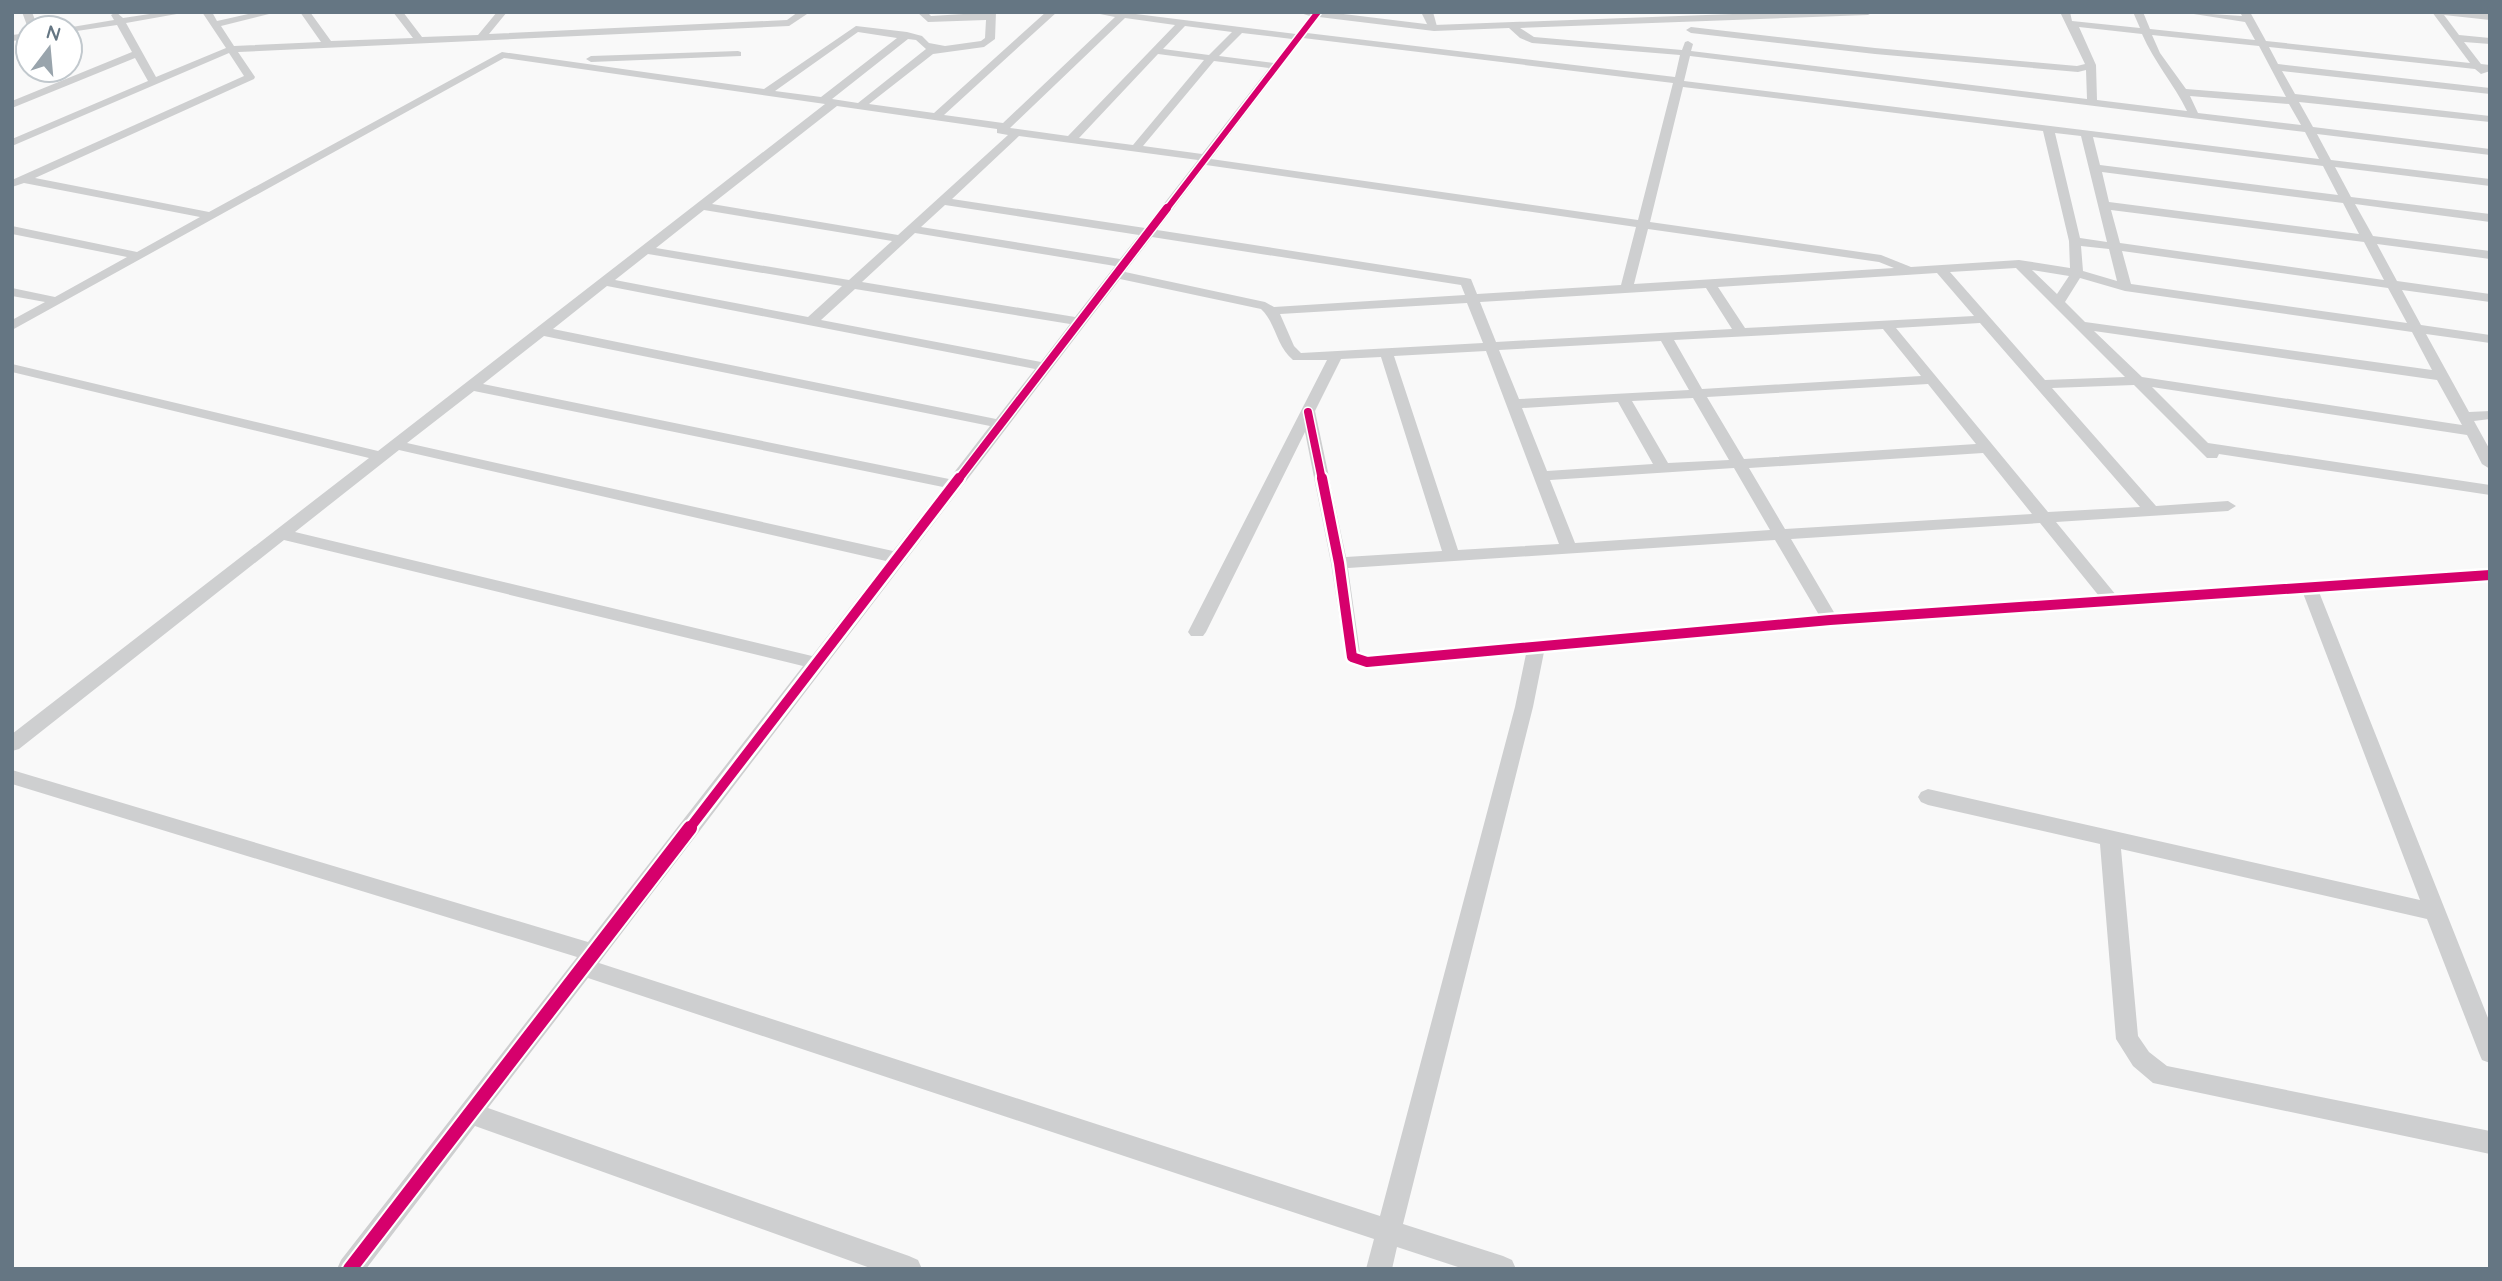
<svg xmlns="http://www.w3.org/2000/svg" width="2502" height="1281" font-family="Quicksand,sans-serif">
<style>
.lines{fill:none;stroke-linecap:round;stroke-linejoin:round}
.minor{fill:#cecfd0;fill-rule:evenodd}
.tertiary{fill:#cecfd0;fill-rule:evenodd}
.cycleway-far3-casing{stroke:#fff;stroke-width:9}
.cycleway-far2-casing{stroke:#fff;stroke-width:11}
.cycleway-far1-casing{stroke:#fff;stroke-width:15}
.cycleway-casing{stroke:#fff;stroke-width:18}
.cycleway-far3{stroke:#d6006c;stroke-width:6}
.cycleway-far2{stroke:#d6006c;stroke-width:8}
.cycleway-far1{stroke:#d6006c;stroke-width:10}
.cycleway{stroke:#d6006c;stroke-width:14}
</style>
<rect width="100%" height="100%" fill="#f9f9f9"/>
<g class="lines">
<path class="minor" d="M22,12H32L38,28H28Z
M116,12L123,18L163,12H188L126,23L156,77L226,48L202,12H212L217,21L257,12H277L221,26L234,46L321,42L300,12H310L331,41L413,38L393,12H403L422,37L478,35L497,12H507L489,34L787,20L798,12H810L789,26L238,52L255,77L254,79L35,178L209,212L502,52L764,89L856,26L907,32L922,36L929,43L945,46L981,41L985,38L986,20L928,22L917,12H927L931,16L996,12L995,39L984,47L933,54L869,104L934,113L1046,12H1057L944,115L1003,123L1115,17L1090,12H1120L1296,34L1310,16L1297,12H1327L1434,25L1785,12H1873L1868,15L1520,28L1534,37L1682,50L1685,42L1688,41L1693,44L1691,51L2087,99L2086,70L2078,72L1875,54L1691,33L1686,30L1691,27L1875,48L2077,66L2085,64L2060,12H2070L2072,21L2140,28L2133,12H2143L2150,29L2255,40L2245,22L2181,12L2242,16L2240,12H2250L2266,41L2470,63L2432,12L2490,14V20L2444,15L2459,35L2490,38V44L2464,42L2481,64L2490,65V71L2481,74L2475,69L2269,47L2278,64L2490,88V94L2282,71L2295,94L2490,116V122L2299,102L2313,127L2490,149V155L2317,134L2331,160L2490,179V186L2335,167L2351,197L2490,214V222L2355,204L2373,236L2490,251V259L2377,244L2397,281L2490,294V302L2402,290L2421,325L2490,335V343L2426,334L2469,412L2490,411V419L2474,421L2490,450V469L2482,464L2467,435L2152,387L2208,443L2490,485V495L2219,454L2217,458H2207L2134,385L2052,388L2156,506L2228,501L2236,506L2228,511L2056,522L2116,595L2490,570V581L2319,592L2490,1023V1063L2482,1060L2479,1053L2427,919L2121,849L2138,1036L2149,1052L2167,1066L2490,1131V1154L2153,1083L2133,1066L2116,1039L2100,844L1928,805L1921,802L1918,797L1921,792L1928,789L2420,900L2303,593L1830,626L1544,652L1533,707L1403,1224L1503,1256L1512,1260L1516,1269H1464L1397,1247L1392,1269H1366L1374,1239L588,978L488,1108L909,1256L918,1260L922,1269H873L475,1126L366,1269H337L341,1260L577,957L12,784V770L588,942L803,666L284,540L19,749L12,751V734L369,458L12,372V364L378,451L825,104L504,58L12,330V320L45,302L12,296V288L55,297L127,257L12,234V226L137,252L200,217L24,183L12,187V180L244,76L229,53L12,146V139L148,81L135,58L12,108V101L132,52L117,25L70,32V28H66L114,20L111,15ZM1319,17L1434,31L1509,28L1520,38L1532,43L1680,55L1675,77L1307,33ZM1125,18L1175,25L1068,136L1010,128ZM1185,26L1232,32L1209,55L1163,49ZM2079,27L2142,34C2154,62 2174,84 2187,111L2097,100L2096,65ZM858,32L897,38L821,97L775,91ZM1242,33L1292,39L1274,63L1219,56ZM2152,35L2259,46L2286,97L2186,89L2160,53ZM1303,38L1673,83L1638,220L1211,159ZM908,39L916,40L926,49L858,103L832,99ZM1158,54L1204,60L1133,145L1079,138ZM1690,56L2305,132L2319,159L1684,81ZM1214,61L1269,68L1202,154L1143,146ZM1683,87L2043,131L2069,241L2070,268L2019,260L1911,267L1881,255L1650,222ZM2190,96L2289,104L2301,125L2198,113ZM837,106L997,129V133L1008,135L898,235L712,204ZM2055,133L2081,136L2107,242L2080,238ZM1019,136L1198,160L1145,228L952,199ZM2093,137L2323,166L2338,195L2100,165ZM1206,165L1636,227L1621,285L1477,294L1471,279L1466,278L1157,230ZM2102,172L2343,203L2359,234L2109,202ZM945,205L1139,235L1120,259L921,227ZM704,210L892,241L849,280L656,248ZM2111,210L2364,242L2384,280L2120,243ZM1648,229L1879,262L1894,268L1634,284ZM915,233L1115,266L1075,317L862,282ZM1152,237L1461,285L1465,295L1274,307L1265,302L1125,272ZM2081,246L2109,249L2117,281L2083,271ZM2122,251L2388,288L2407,323L2131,284ZM648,254L842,286L808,317L615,280ZM2016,268L2125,377L2045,380L1950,272ZM2032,270L2069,276L2057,294ZM1937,273L1974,316L1745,328L1718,287ZM2080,278L2125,291L2412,332L2432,370L2085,322L2065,302ZM1120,279L1261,309C1276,323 1276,346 1293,360H1327L1188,632L1191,636H1203L1206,632L1305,432L1331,563L1346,661L1367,668L1526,654L1515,707L1380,1216L599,963ZM607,286L1035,369L996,419L553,329ZM1706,288L1732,329L1496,342L1480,302ZM855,289L1070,324L1041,362L821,320ZM1467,303L1483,343L1301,353L1294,346L1280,314ZM1980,323L2140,507L2048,512L1896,328ZM1883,329L1921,376L1702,389L1674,340ZM2094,331L2437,380L2462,425L2142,377ZM544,336L990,426L949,479L483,384ZM1661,341L1689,390L1519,399L1499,350ZM1486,351L1559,544L1458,550L1394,356ZM1381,357L1442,551L1346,557L1315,411L1341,359ZM1928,384L1976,444L1744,459L1707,397ZM474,391L943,487L893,551L407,443ZM1693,398L1729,460L1668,463L1632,401ZM1618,402L1653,464L1547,471L1522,408ZM399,450L886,561L812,656L295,532ZM1983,453L2032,514L1785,529L1749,468ZM1734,468L1770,530L1575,543L1550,480ZM2040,523L2099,596L1835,614L1791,539ZM1775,540L1819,615L1368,656L1360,653L1348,568Z
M28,33V39L12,41V35Z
M738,51L741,52V56L591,62L586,59L591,56Z"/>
<path class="tertiary" d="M1421,12H1433L1438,30H1430Z"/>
<g class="cycleway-far3-casing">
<path id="cycleway-far3" d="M1166,210L1318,12"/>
</g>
<g class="cycleway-far2-casing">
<path id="cycleway-far2" d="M1308,412L1322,480
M958,480L1167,208"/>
</g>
<g class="cycleway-far1-casing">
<path id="cycleway-far1" d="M1322,478L1339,563L1352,657L1367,662L1830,620L2490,575
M689,829L959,478"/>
</g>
<g class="cycleway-casing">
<path id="cycleway" d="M350,1269L690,828"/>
</g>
<use href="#cycleway-far3" class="cycleway-far3"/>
<use href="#cycleway-far2" class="cycleway-far2"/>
<use href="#cycleway-far1" class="cycleway-far1"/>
<use href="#cycleway" class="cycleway"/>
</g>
<rect width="2502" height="1281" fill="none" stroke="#657683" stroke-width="28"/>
<g transform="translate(49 49) rotate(16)"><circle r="33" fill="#ffffff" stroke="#c1c8cd" stroke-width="2"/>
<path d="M0-5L12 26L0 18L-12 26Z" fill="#99a4ac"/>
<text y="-10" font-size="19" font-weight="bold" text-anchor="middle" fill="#657683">N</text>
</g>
</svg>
